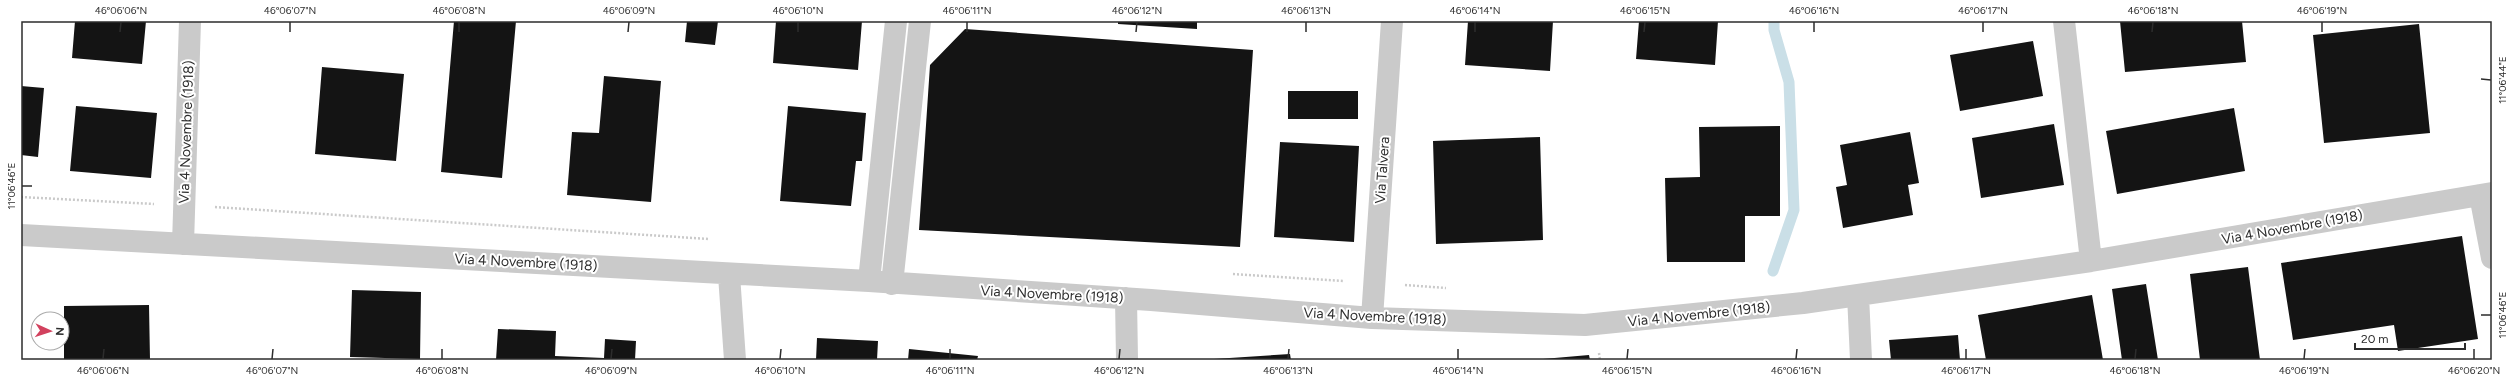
<svg xmlns="http://www.w3.org/2000/svg" width="2513" height="381" font-family="Figtree,sans-serif">
<style>
.lines{fill:none;stroke-linecap:round;stroke-linejoin:round}
.stream{stroke:#cadfe7;stroke-width:11}
.building{fill:#141414}
.path{stroke:#cacaca;stroke-width:2.5;stroke-dasharray:2 2;stroke-linecap:butt}
.minor{stroke:#cacaca;stroke-width:22}
.ticks{fill:none;stroke:#2d2d2d;stroke-width:1.5}
.labels{text-anchor:middle;stroke-width:4;stroke-linejoin:round;paint-order:stroke}
.street-label{font-size:14px;fill:#2d2d2d;stroke:#fff}
.neatline{fill:none;stroke:#2d2d2d;stroke-width:1.5}
.ticks-label{font-size:10px;text-anchor:middle;fill:#2d2d2d}
</style>
<rect width="100%" height="100%" fill="#fff"/>
<g class="lines">
<path class="stream" d="M1773,271L1794,210L1789,82L1774,30V21"/>
</g>
<path class="building" d="M75,21H146L142,64L72,58Z
M454,21H516L502,178L441,172Z
M687,21H718L715,45L685,42Z
M776,21H862L858,70L773,63Z
M1118,21H1197V29L1118,24Z
M1468,21H1553L1550,71L1465,65Z
M1639,21H1718L1715,65L1636,59Z
M2120,21H2242L2246,62L2125,72Z
M2419,24L2430,133L2324,143L2313,35Z
M965,29L1253,50L1240,247L919,230L930,65Z
M2033,41L2043,96L1960,111L1950,55Z
M322,67L404,74L396,161L315,154Z
M604,76L661,81L651,202L567,195L572,132L599,133Z
M21,86L44,88L38,157L21,155Z
M1288,91H1358V119H1288Z
M76,106L157,113L151,178L70,171Z
M788,106L866,113L862,161H856L851,206L780,201Z
M2234,108L2245,171L2117,194L2106,131Z
M2054,124L2064,185L1981,198L1972,138Z
M1780,126V216H1745V262H1667L1665,178L1700,177L1699,127Z
M1910,132L1919,183L1908,185L1913,215L1843,228L1836,187L1847,185L1840,145Z
M1540,137L1543,240L1436,244L1433,141Z
M1280,142L1359,146L1354,242L1274,237Z
M2462,236L2478,339L2398,351L2394,325L2293,340L2281,263Z
M2248,267L2260,360H2200L2190,274Z
M2146,284L2158,360H2122L2112,289Z
M352,290L421,292L420,359L350,357Z
M2092,295L2103,360H1986L1978,315Z
M149,305L150,360H64V306Z
M498,329L556,331L555,356L604,358L605,339L636,341L635,360H496Z
M1958,335L1960,360H1891L1889,340Z
M817,338L878,341L877,360H816Z
M909,349L978,356L977,360H908Z
M1290,354L1291,360H1214V359Z
M1589,355L1590,360H1543V359Z"/>
<g class="lines">
<path class="path" d="M21,197L154,204
M215,207L709,239
M1233,274L1344,281
M1405,285L1446,288
M1599,353L1600,360"/>
<path class="minor" d="M2064,21L2091,261
M2480,195L2492,258
M21,235L869,281L1151,300L1372,318L1585,325L1803,303L2091,261L2492,193
M183,244L190,21
M729,275L735,360
M869,281L896,21
M892,284L920,21
M1858,295L1861,360
M1126,298L1127,360
M1372,318L1392,21"/>
</g>
<path class="ticks" d="M120,32L121,22M290,32V22M459,32V22M628,32L629,22M798,32V22M967,32V22M1136,32L1137,22M1306,32V22M1475,32V22M1644,32L1645,22M1814,32V22M1983,32V22M2152,32L2153,22M2322,32V22M2481,79L2491,80M22,186H32M2481,315H2491M103,359L104,349M272,359L273,349M442,359V349M611,359L612,349M780,359L781,349M950,359V349M1119,359L1120,349M1288,359L1289,349M1458,359V349M1627,359L1628,349M1796,359L1797,349M1966,359V349M2135,359L2136,349M2304,359L2305,349M2474,359V349"/>
<g class="labels">
<g class="street-label">
<text transform="translate(186 132) rotate(-88)" y="5">Via 4 Novembre (1918)</text>
<text transform="translate(1382 170) rotate(-86)" y="5">Via Talvera</text>
<text transform="translate(2292 227) rotate(-10)" y="5">Via 4 Novembre (1918)</text>
<text transform="translate(526 262) rotate(3)" y="5">Via 4 Novembre (1918)</text>
<text transform="translate(1052 294) rotate(3)" y="5">Via 4 Novembre (1918)</text>
<text transform="translate(1699 314) rotate(-6)" y="5">Via 4 Novembre (1918)</text>
<text transform="translate(1375 316) rotate(3)" y="5">Via 4 Novembre (1918)</text>
</g>
</g>
<rect width="2513" height="381" fill="none" stroke="#ffffff" stroke-width="44"/>
<g transform="translate(50 331) rotate(93)"><circle r="19" fill="#ffffff" stroke="#ababab"/>
<path d="M0-3L7 15L0 10L-7 15Z" fill="#d2415e"/>
<text y="-6" font-size="11" font-weight="bold" text-anchor="middle" fill="#2d2d2d">N</text>
</g>
<path d="M2355 343v6h110v-6" fill="none" stroke="#2d2d2d" stroke-width="2"/>
<text x="2361" y="343" font-size="12" fill="#2d2d2d" stroke="#ffffff" stroke-width="3" paint-order="stroke">20 m</text>
<rect x="22" y="22" width="2469" height="337" class="neatline"/>
<g class="ticks-label">
<text x="121" y="14">46°06'06"N</text>
<text x="290" y="14">46°06'07"N</text>
<text x="459" y="14">46°06'08"N</text>
<text x="629" y="14">46°06'09"N</text>
<text x="798" y="14">46°06'10"N</text>
<text x="967" y="14">46°06'11"N</text>
<text x="1137" y="14">46°06'12"N</text>
<text x="1306" y="14">46°06'13"N</text>
<text x="1475" y="14">46°06'14"N</text>
<text x="1645" y="14">46°06'15"N</text>
<text x="1814" y="14">46°06'16"N</text>
<text x="1983" y="14">46°06'17"N</text>
<text x="2153" y="14">46°06'18"N</text>
<text x="2322" y="14">46°06'19"N</text>
<text transform="translate(2502 80) rotate(-90)" y="4">11°06'44"E</text>
<text transform="translate(11 186) rotate(-90)" y="4">11°06'46"E</text>
<text transform="translate(2502 315) rotate(-90)" y="4">11°06'46"E</text>
<text x="103" y="374">46°06'06"N</text>
<text x="272" y="374">46°06'07"N</text>
<text x="442" y="374">46°06'08"N</text>
<text x="611" y="374">46°06'09"N</text>
<text x="780" y="374">46°06'10"N</text>
<text x="950" y="374">46°06'11"N</text>
<text x="1119" y="374">46°06'12"N</text>
<text x="1288" y="374">46°06'13"N</text>
<text x="1458" y="374">46°06'14"N</text>
<text x="1627" y="374">46°06'15"N</text>
<text x="1796" y="374">46°06'16"N</text>
<text x="1966" y="374">46°06'17"N</text>
<text x="2135" y="374">46°06'18"N</text>
<text x="2304" y="374">46°06'19"N</text>
<text x="2474" y="374">46°06'20"N</text>
</g>
</svg>
